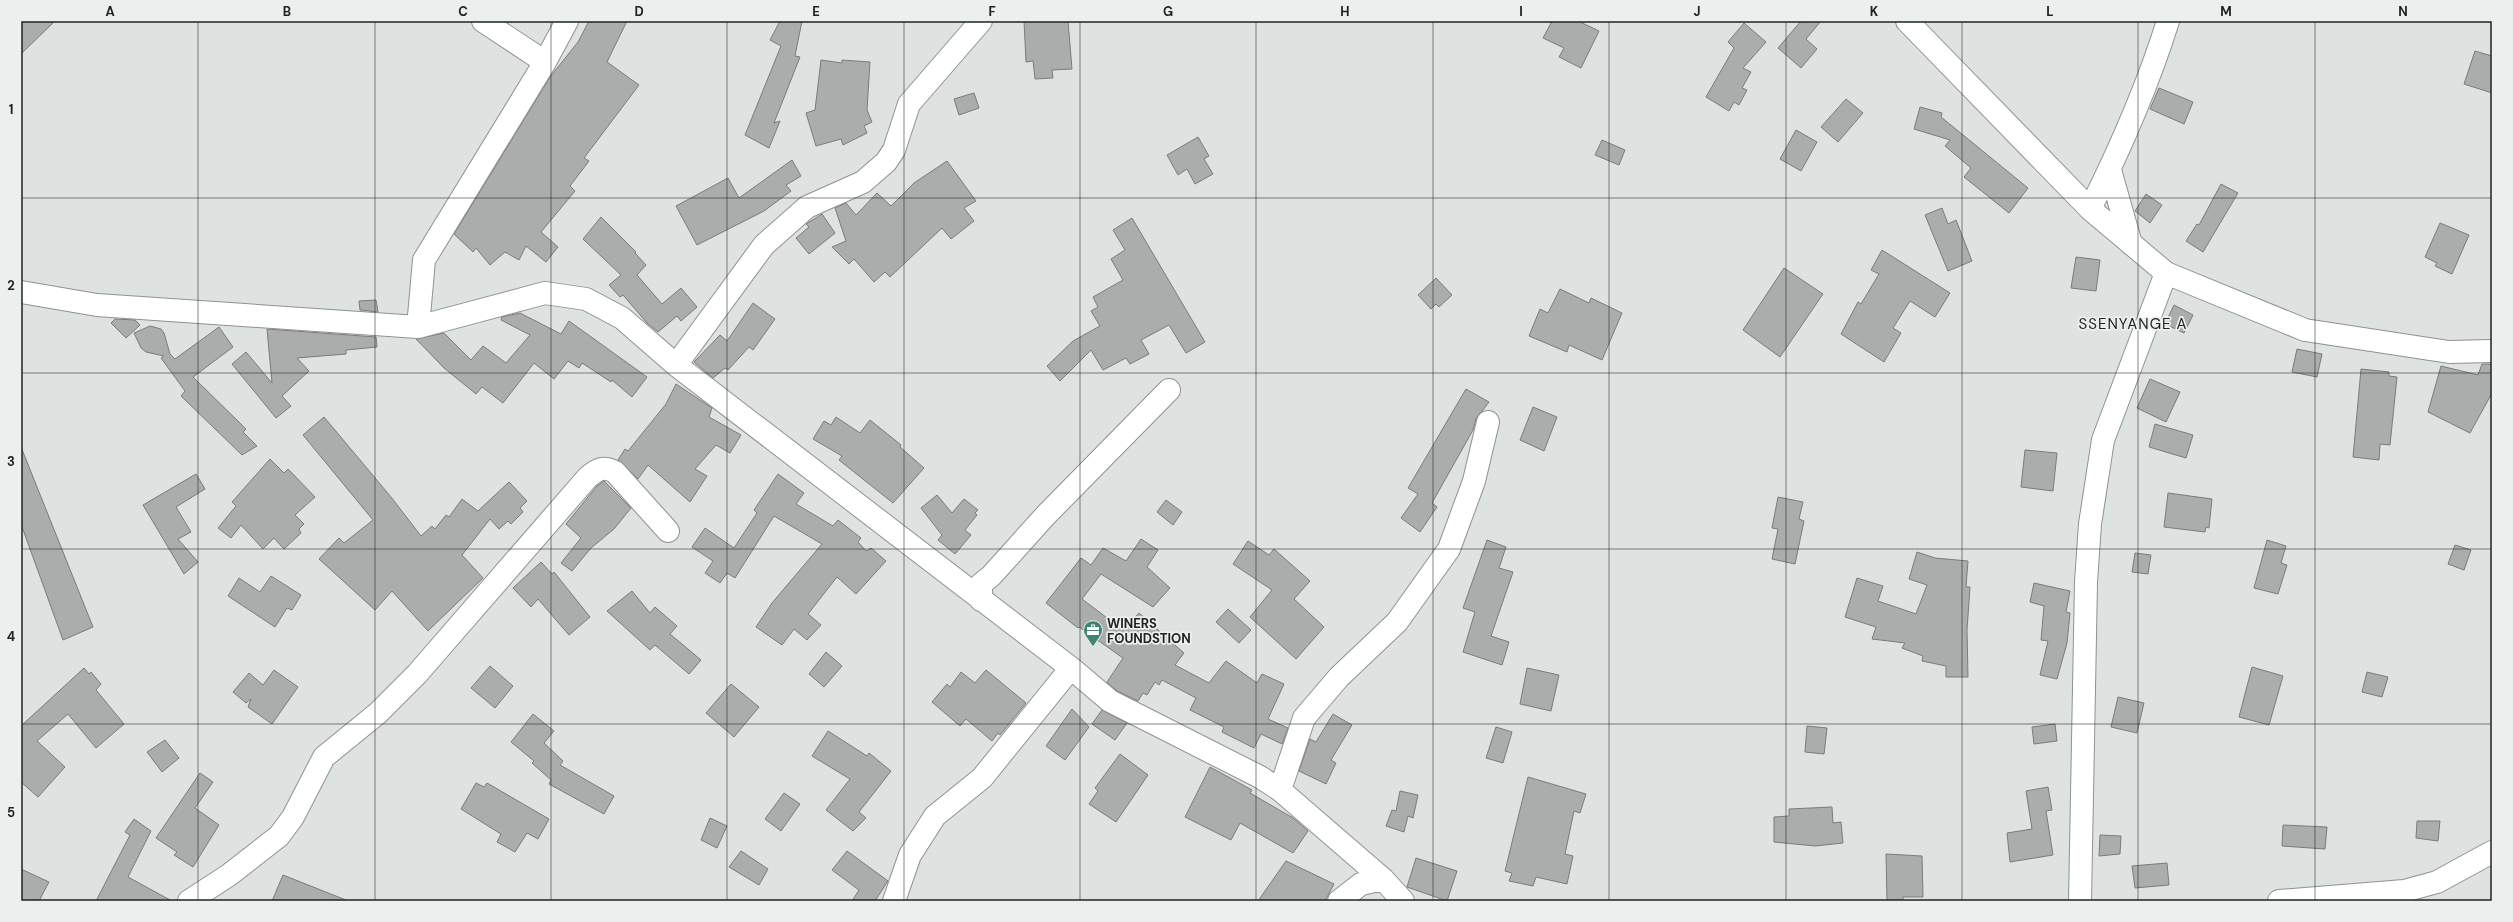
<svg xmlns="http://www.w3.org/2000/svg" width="2513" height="922" font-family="'DM Sans',sans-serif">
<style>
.building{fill:#aaadac;stroke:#787c7b}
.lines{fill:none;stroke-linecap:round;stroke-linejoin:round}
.minor-casing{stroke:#8e9291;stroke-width:24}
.minor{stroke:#fff;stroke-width:22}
.grid{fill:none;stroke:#212322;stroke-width:1;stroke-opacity:0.55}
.labels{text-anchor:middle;stroke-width:3.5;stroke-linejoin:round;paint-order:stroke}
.poi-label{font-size:13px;font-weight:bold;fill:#212322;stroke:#ebefee;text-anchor:start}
.quarter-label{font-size:15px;letter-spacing:1px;fill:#212322;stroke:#ebefee}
.neatline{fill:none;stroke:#212322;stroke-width:1.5}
.grid-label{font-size:13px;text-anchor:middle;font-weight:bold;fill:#212322}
</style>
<rect width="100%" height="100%" fill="#dee2e1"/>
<path class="building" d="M21,21H55L21,54Z
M589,21H627L607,62L639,85L584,158L589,161L570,186L575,191L541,232L558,247L546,262L526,246L519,260L505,252L490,265L476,248L473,252L454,234L550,77L578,42Z
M780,21H802L795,56L800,57L774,123L780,121L769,148L745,135L781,46L770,40Z
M1024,21H1068L1072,69L1052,70L1053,78L1035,79L1033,61L1026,62Z
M1552,21H1578L1599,31L1581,68L1559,57L1564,48L1543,38Z
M1801,21H1821L1806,39L1817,49L1801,68L1778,48Z
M1744,23L1766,42L1743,68L1751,72L1742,88L1747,90L1739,105L1734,102L1729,111L1706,97L1734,48L1728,42Z
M2475,51L2492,56V93L2464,84Z
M821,60L842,63V60L870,62L867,110L872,122L864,126L867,133L843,145L841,139L816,146L806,113L815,110Z
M2159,88L2193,102L2184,124L2150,109Z
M974,93L979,108L959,115L954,99Z
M1846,99L1863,113L1838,142L1821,127Z
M1920,107L1942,113L1941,117L2028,188L2009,213L1964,177L1971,168L1945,146L1950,140L1914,129Z
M1796,130L1817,142L1801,171L1780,159Z
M1198,137L1209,156L1204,159L1213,174L1195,184L1187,169L1178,175L1167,155Z
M1602,140L1625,150L1619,165L1595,155Z
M792,160L801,176L786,185L791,191L764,211L697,245L676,206L728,178L739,198Z
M947,161L976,201L964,208L974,221L951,239L942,228L890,277L885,272L874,282L854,259L849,264L832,247L846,241L835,208L846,203L856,215L877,193L891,206L914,183Z
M2221,184L2238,193L2203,252L2186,241L2197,224L2199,225Z
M2146,194L2162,205L2150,223L2135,211Z
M1942,208L1948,224L1956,220L1972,261L1948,271L1925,215Z
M822,214L835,233L809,254L796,238L809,227L806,224Z
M601,217L636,252L635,253L646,265L637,275L662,304L681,288L697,307L681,321L677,316L658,332L647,323L623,295L620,297L609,285L621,275L583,239Z
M1132,218L1205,342L1186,353L1169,325L1141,340L1149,354L1130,364L1126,358L1103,370L1091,350L1060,381L1047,366L1073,341L1100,326L1091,311L1098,307L1093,297L1123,280L1111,259L1125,250L1113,230Z
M2440,223L2469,235L2452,274L2435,266L2437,263L2425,257Z
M1882,250L1950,293L1935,317L1910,301L1893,328L1901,333L1884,362L1841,334L1858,302L1861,304L1879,274L1871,270Z
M2076,257L2100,260L2096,291L2071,288Z
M1784,268L1823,294L1780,357L1743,330Z
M1436,278L1452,295L1439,307L1436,304L1431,309L1418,295Z
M1560,289L1589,303L1591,298L1622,313L1602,360L1569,345L1567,352L1529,336L1540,309L1548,313Z
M376,300L378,312L360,310L359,301Z
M753,303L775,319L753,350L749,347L728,370L725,368L713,378L694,362L720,335L727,341Z
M2174,305L2193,315L2184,333L2165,324Z
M520,313L561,334L569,321L647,377L632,397L612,380L611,382L582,363L579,368L568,361L554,379L534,363L503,403L482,387L476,394L444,368L416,339L444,333L471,360L483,346L506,363L530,335L501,320L502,317Z
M115,319L135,320L140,325L126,338L111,323Z
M150,326L161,329L164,333L170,354L175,359L219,327L233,347L193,377L246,429L243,432L257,446L242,455L181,396L185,391L161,358L164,356L146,352L141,348L134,333Z
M267,329L376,337L377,347L346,350V354L297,358L309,371L282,396L291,406L276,418L232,364L246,352L272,383Z
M2297,349L2322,354L2317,377L2292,372Z
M2482,364H2492V393L2470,433L2428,412L2441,366L2478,375Z
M2361,369L2389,372V376L2397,377L2390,445L2380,444L2379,460L2353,457Z
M2150,379L2180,392L2166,422L2137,408Z
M676,384L712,408L709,417L741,435L730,453L716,445L695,469L707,476L690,502L648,465L638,479L618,460L625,449L628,451L666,404Z
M1466,389L1489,402L1476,419L1473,430L1432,503L1437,507L1420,532L1401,518L1418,494L1408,488Z
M1533,407L1557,417L1544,451L1520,440Z
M324,417L391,497L421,536L432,526L435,529L446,515L449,517L462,499L478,511L509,482L527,501L520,508L523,512L511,524L508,521L499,529L490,519L462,555L483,578L428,631L392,591L375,610L319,559L339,538L344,543L373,520L303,435Z
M836,417L860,433L870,420L901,445L900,447L924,468L893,503L839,460L842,456L813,439L824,421L831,425Z
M2155,424L2193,435L2186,458L2149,447Z
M21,447L93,627L63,640L21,524Z
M2025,450L2057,453L2053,491L2021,487Z
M270,459L284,473L288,469L315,497L295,515L304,524L299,529L301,533L284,549L274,538L263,549L241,525L231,538L218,528L236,506L232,502Z
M196,474L205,489L176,507L191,532L178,539L198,562L184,574L143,505Z
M778,474L804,493L796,504L833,526L838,520L861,538L858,542L866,551L871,548L886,561L856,594L837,577L808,614L821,625L807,640L794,629L782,645L756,627L772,603L822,544L774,516L735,578L727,573L720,583L705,573L713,561L692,547L705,528L734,548L757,513L754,510Z
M604,481L631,508L614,529L591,548L572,571L561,563L581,538L566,524L597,486Z
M2168,493L2212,499L2209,528L2206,527L2205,532L2164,527Z
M937,495L952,513L964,499L978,510L975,513L977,515L965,530L971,535L955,554L938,540L942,535L921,508Z
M1778,497L1803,502L1799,519L1804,521L1795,564L1772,559L1778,529L1772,528Z
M1166,500L1182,512L1173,525L1157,512Z
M1141,539L1158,550L1147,567L1170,588L1153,607L1101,574L1082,599L1123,630L1139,613L1184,653L1175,665L1209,683L1226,661L1257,683L1262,674L1284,684L1268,719L1288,728L1282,744L1261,734L1254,748L1222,732L1224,727L1190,710L1196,698L1162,680L1159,685L1155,682L1147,695L1143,693L1138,701L1117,691L1107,682L1123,658L1079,627L1078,628L1046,603L1081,558L1091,565L1103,548L1126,561Z
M1487,540L1506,547L1499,568L1513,572L1491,636L1509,642L1502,665L1463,652L1475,612L1463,608Z
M2267,540L2286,546L2281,563L2287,565L2278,594L2254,588Z
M1248,541L1269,555L1274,549L1310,581L1294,599L1324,627L1296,659L1250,617L1272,590L1233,564Z
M2455,545L2471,550L2464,570L2448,564Z
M1917,552L1935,558L1968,561L1966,587H1970L1967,630L1968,677H1946V666L1922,661L1923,656L1902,648L1905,643L1872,639L1876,627L1845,617L1857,578L1883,586L1878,601L1916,614L1927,585L1909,579Z
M2135,553L2151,555L2148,574L2132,572Z
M541,562L552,574L554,572L590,617L569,635L538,599L531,607L513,588Z
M271,576L301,595L292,610L287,608L275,627L228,596L239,578L260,592Z
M2034,583L2070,591L2066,612L2070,613L2067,643L2057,679L2040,675L2048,641L2041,640L2044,606L2030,602Z
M632,591L650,613L655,607L677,626L670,634L701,660L689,674L655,645L650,650L607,611Z
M1228,609L1251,630L1239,643L1216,622Z
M826,652L842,666L824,687L809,674Z
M490,666L513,686L495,708L471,688Z
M2252,667L2283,676L2269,725L2239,717Z
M84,668L89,674L91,672L101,684L96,690L124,724L96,748L68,714L37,741L65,767L38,797L21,782V726Z
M1527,668L1559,675L1551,711L1520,704Z
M274,670L298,687L272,724L248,707L251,699L246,703L233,692L249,673L263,685Z
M986,670L1026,703L1000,735L998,733L992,741L966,719L960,726L932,702L947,684L950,687L961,672L975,683Z
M2367,672L2388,677L2382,697L2362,692Z
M731,684L759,707L734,737L706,713Z
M2118,697L2144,703L2137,733L2111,727Z
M1072,709L1089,727L1065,760L1046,746Z
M1102,710L1127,723L1115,740L1092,724Z
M533,714L554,731L544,743L563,761L560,765L614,796L604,814L549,784L551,780L532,763L534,761L511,742Z
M1333,714L1352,725L1331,760L1336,763L1326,784L1299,771L1310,739L1316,742Z
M2055,724L2057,741L2034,744L2032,727Z
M1807,726L1827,728L1824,754L1805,752Z
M1496,727L1512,732L1503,763L1486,758Z
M828,731L867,756L869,753L891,771L859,812L866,818L853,831L826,810L850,779L812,756Z
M165,740L179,758L162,772L147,752Z
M1120,754L1148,775L1116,822L1089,804L1098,791L1095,788Z
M1210,767L1252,790L1250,793L1293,818L1308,831L1293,853L1240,823L1231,840L1185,817Z
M200,773L213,782L195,808L219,825L193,867L174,855L177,852L156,838Z
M1528,777L1586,794L1580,813L1574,811L1565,854L1573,856L1567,884L1536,877L1533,886L1509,881L1512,873L1505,871Z
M476,783L484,787L487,783L549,819L538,839L527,833L515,852L497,842L501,834L461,809Z
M2048,787L2052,810L2046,811L2053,855L2010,862L2007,833L2032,829L2026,791Z
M1400,791L1418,795L1413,818L1408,816L1404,832L1386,826L1392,810L1396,811Z
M784,793L800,804L781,831L765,819Z
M1832,807L1833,823L1841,822L1843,843L1815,846L1774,842V817L1789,816V809Z
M710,818L727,826L717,848L701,840Z
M134,819L151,831L128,877L172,901H96L130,835L125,832Z
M2417,821H2440L2438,841L2416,838Z
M2283,825L2327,827L2325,849L2282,846Z
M2100,835L2121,836L2120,854L2099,856Z
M741,851L768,869L759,885L729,867Z
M847,851L888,881L875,901H852L859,890L832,870Z
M1886,854L1922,856L1923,897H1903V901H1887Z
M1416,858L1457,871L1447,901L1407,887Z
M1286,861L1334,884L1325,901H1258Z
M2167,863L2169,885L2135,888L2132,866Z
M21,869L49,882L39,901H21Z
M283,875L346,900V901H272Z"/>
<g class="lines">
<g class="minor-casing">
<path id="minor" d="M483,21L545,62
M1907,21L2090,209L2166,273L2305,330L2449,352L2492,351
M2110,170L2131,244
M2090,209C2120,149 2148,85 2168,21
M21,292L97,305L418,327L545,293L586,299L622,318L676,365L1071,668L1110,701L1260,777L1280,790L1383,879L1403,901
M418,327L424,260L545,62L567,21
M676,365L764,245L807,207L863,182L886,162L894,150L909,104L981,21
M981,600V584L991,576L1046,515L1169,390
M1280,790L1304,718L1339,677L1397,622L1449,549L1474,481L1488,422
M189,901L229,875L279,836L293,817L324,757L378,713L417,674L588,477C598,469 603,466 615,472L668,531
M894,901L910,855L935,816L982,778L1071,668
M1339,901L1361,884L1383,879
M2080,901L2086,582L2090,524L2103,440L2166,273
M2279,901L2404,891L2437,882L2492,852"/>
</g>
<use href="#minor" class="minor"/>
</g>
<path class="grid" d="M198,21V901M375,21V901M551,21V901M727,21V901M904,21V901M1080,21V901M1256,21V901M1433,21V901M1609,21V901M1786,21V901M1962,21V901M2138,21V901M2315,21V901M21,198H2492M21,373H2492M21,549H2492M21,724H2492"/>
<defs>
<g id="office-pin" transform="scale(1)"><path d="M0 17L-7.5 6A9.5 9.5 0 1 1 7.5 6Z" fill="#418270" stroke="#ebefee"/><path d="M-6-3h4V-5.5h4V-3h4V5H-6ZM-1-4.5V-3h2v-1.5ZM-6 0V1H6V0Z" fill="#fff"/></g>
</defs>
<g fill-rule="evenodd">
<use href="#office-pin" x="1093" y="630"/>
</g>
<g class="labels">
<g class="poi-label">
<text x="1107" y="628">WINERS<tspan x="1107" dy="15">FOUNDSTION</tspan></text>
</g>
<g class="quarter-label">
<text x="2133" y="329">SSENYANGE A</text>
</g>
</g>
<rect width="2513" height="922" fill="none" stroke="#ebefee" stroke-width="44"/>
<rect x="22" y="22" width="2469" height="878" class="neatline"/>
<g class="grid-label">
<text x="110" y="16">A</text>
<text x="287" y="16">B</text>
<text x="463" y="16">C</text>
<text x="639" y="16">D</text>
<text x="816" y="16">E</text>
<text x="992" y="16">F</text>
<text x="1168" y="16">G</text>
<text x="1345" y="16">H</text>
<text x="1521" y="16">I</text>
<text x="1697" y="16">J</text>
<text x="1874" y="16">K</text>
<text x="2050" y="16">L</text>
<text x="2226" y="16">M</text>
<text x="2403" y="16">N</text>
<text x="11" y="114">1</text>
<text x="11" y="290">2</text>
<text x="11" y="466">3</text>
<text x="11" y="641">4</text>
<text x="11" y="817">5</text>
</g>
</svg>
